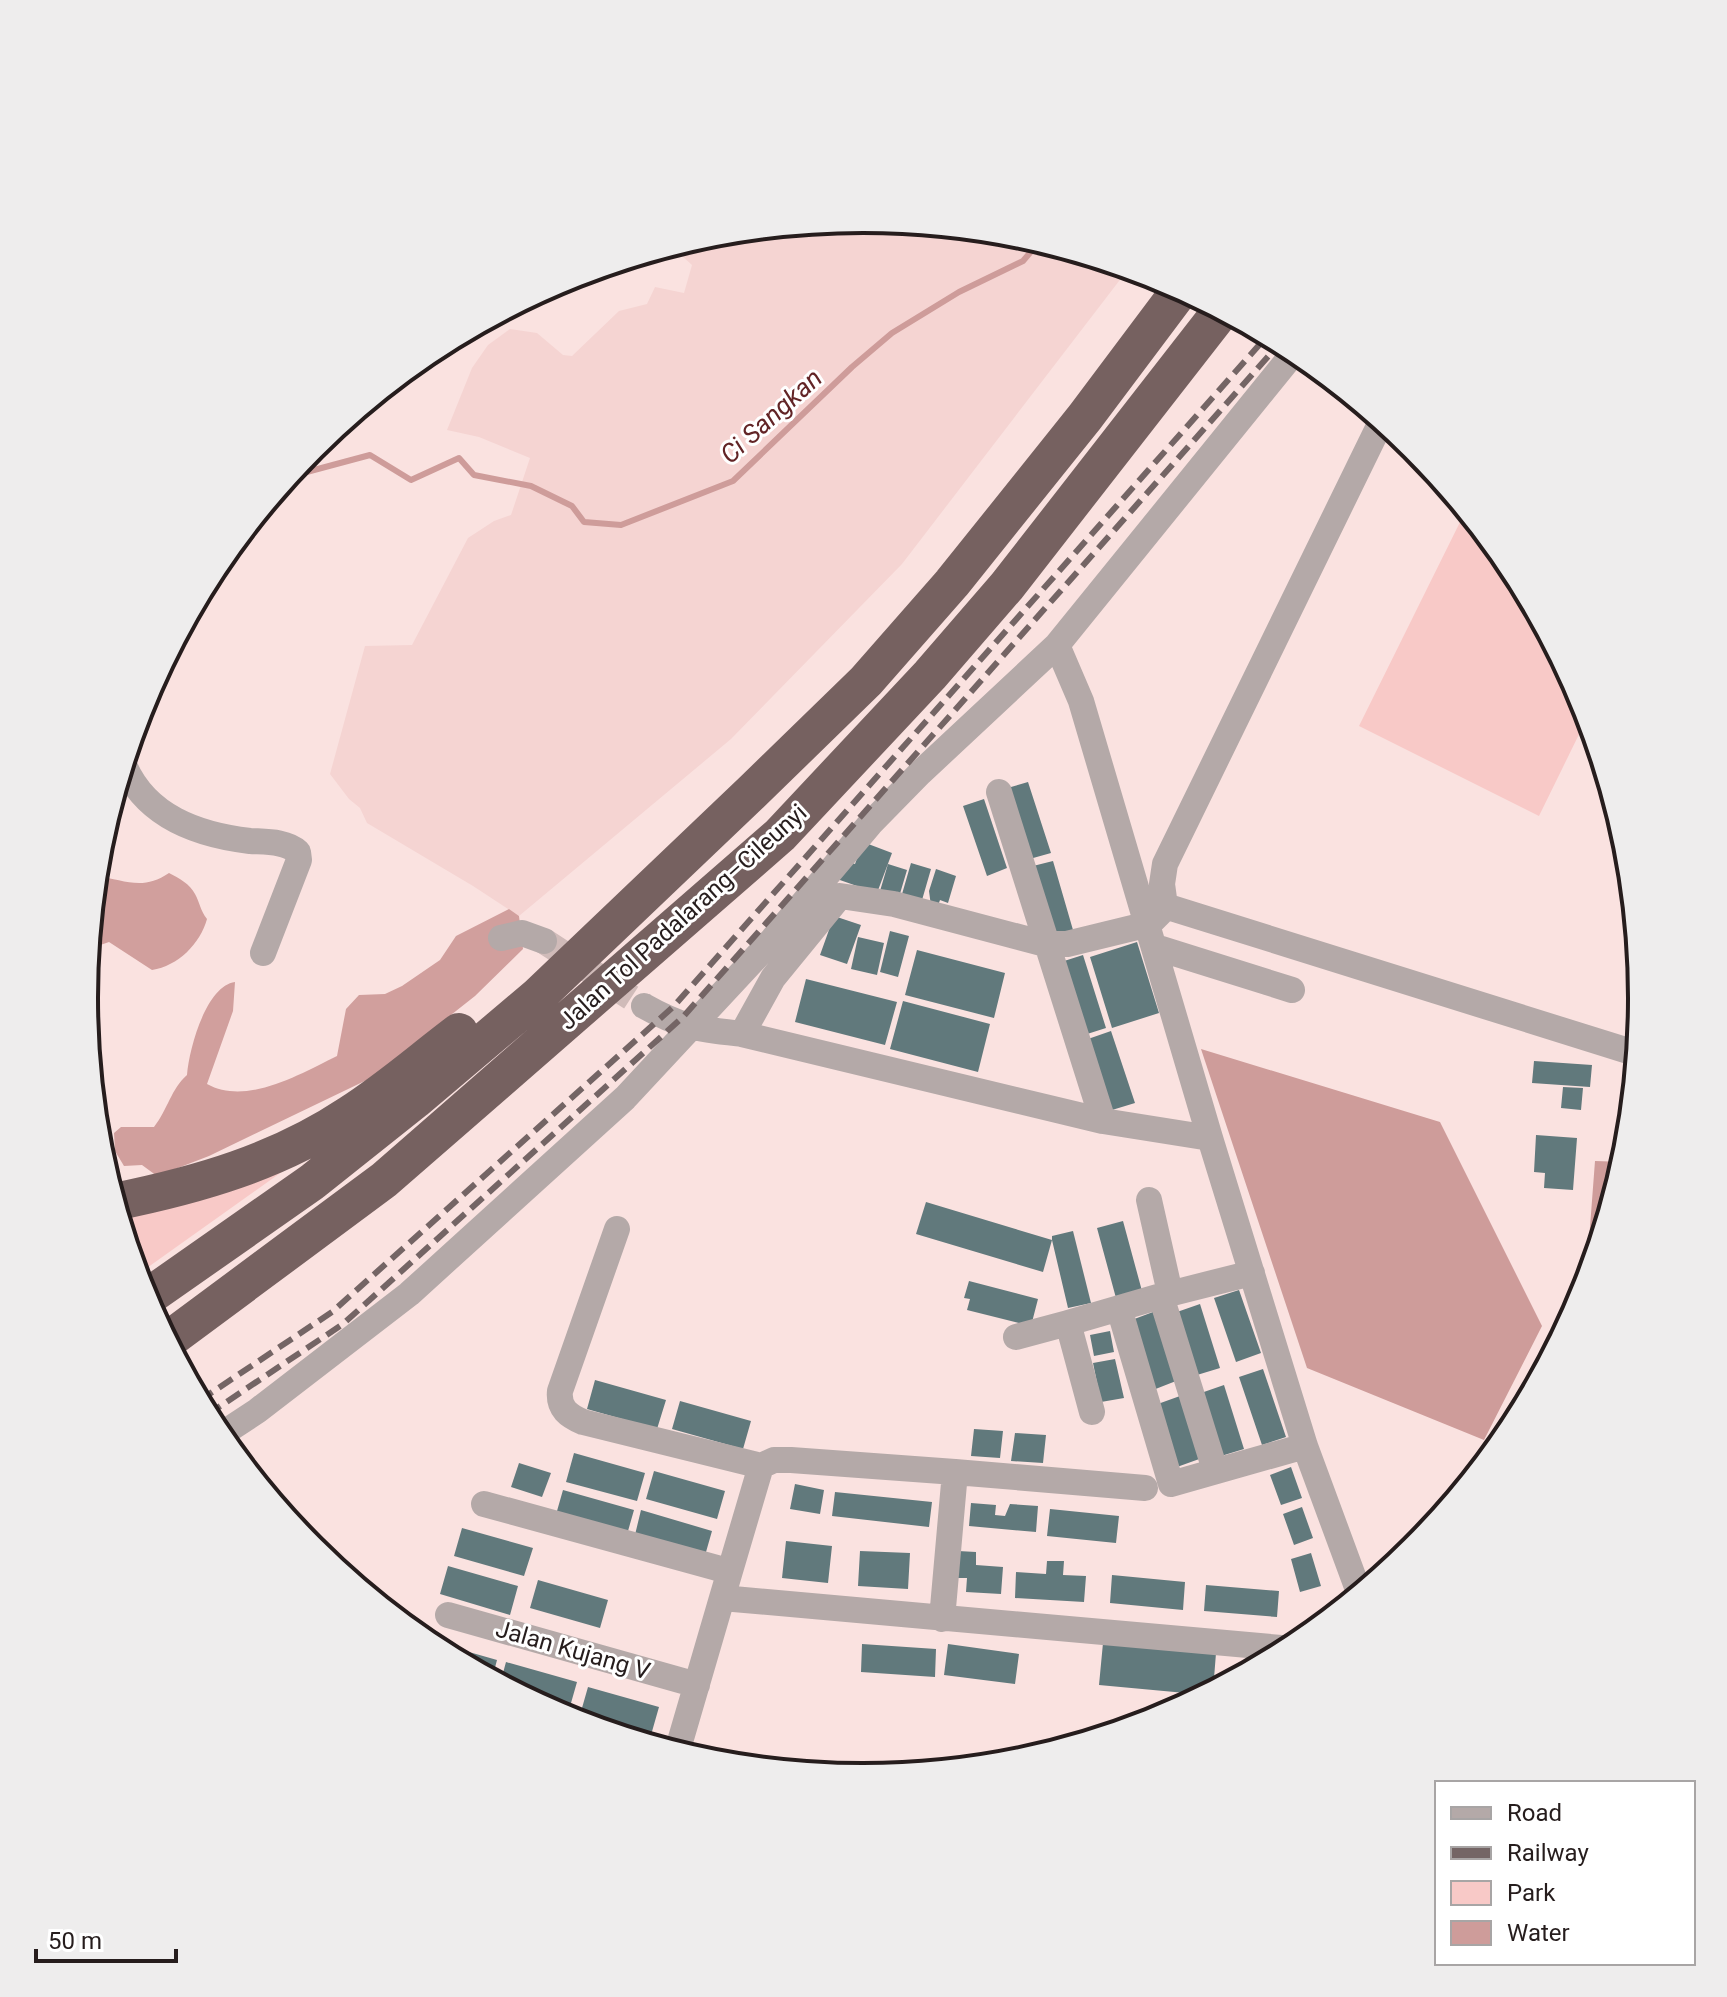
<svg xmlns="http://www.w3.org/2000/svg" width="1727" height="1997" font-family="Roboto,sans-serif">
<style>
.built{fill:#f5d4d2}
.green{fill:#f8c9c7}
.forest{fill:#d19f9d}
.water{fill:#ce9c9a}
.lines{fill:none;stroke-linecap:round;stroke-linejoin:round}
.stream{stroke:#ce9c9a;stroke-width:6}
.building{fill:#61797c}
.minor-tunnel{stroke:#d0bbb9;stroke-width:26;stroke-dasharray:26 13;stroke-linecap:butt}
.minor{stroke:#b4a9a8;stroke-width:26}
.highway{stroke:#766160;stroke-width:38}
.rail{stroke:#746565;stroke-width:6;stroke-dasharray:16 8;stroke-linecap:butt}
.labels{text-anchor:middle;stroke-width:6;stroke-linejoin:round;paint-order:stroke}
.street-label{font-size:24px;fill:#261d1d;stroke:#fff}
.water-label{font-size:26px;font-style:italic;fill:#622426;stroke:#fff}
.rim{fill:none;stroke:#261d1d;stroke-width:4}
</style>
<rect width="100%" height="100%" fill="#fae2e0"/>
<path class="built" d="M864,219L1016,234L1129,268L902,564L731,739L519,916L473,886L367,823L360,808L349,799L330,774L365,646L412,645L468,538L494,521L511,515L530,458L479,437L447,430L472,368L488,345L510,329L537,333L563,355L572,356L619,311L647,304L655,287L684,293L692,265L681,255L686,242L712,234Z"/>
<path class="green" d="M1466,510L1512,566L1584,701L1588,716L1539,816L1359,726Z
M297,1161L137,1275L118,1214Z"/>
<path class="forest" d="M169,873C179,878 190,884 195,894C200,903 200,910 207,919C200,944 178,966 152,970L109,942L89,949L96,876C125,880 143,891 169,873Z
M509,909L519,916L523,949L475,996L371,1078L209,1156L157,1176L142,1165L124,1166L115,1151L114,1133L121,1127H154C168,1109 171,1089 187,1075C189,1049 206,986 235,982L233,1011L207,1084C247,1106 300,1074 337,1056L346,1009L359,995L385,994L402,986L440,960L456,936Z"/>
<path class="water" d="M1201,1049L1440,1122L1542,1326L1484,1440L1307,1368Z
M1595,1161L1625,1162L1585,1293Z"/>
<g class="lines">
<path class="stream" d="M288,477L370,455L411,480L459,458L474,475L531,486L572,506L584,522L621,525L733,481L852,367L892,333L959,292L1023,261L1040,241"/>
</g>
<path class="building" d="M1028,782L1051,853L1026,860L1004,789Z
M984,799L1007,868L987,876L963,806Z
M863,842L892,853L877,893L837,879L844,860L855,864Z
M1053,861L1073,930L1053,936L1033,866Z
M911,863L931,869L920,907L900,901Z
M888,864L907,870L899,897L880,891Z
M936,869L956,876L948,903L940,900L937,908L931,906L929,891Z
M834,916L861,925L847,964L820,955Z
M890,931L909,936L898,977L880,972Z
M858,937L884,943L877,975L851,969Z
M1137,942L1159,1013L1112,1028L1090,957Z
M917,950L1005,973L994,1018L905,995Z
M1083,955L1106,1028L1084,1035L1061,962Z
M806,979L897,1002L885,1045L795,1022Z
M903,1001L990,1024L978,1072L890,1049Z
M1111,1031L1135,1103L1112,1110L1088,1039Z
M1534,1061L1592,1065L1590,1087L1532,1083Z
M1563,1087L1583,1088L1581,1110L1561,1108Z
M1536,1135L1577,1138L1573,1190L1544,1188L1545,1173L1534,1172Z
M926,1202L1052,1240V1236L1073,1231L1091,1303L1068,1308L1052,1240L1043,1272L916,1234Z
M1123,1221L1142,1291L1116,1298L1097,1228Z
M969,1281L1038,1299L1031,1326L967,1310L970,1299L964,1298Z
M1239,1290L1261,1353L1236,1362L1214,1298Z
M1200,1304L1220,1368L1197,1375L1177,1312Z
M1153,1312L1176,1381L1153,1390L1129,1321Z
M1110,1331L1114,1352L1094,1356L1090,1335Z
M1115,1359L1124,1398L1101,1402L1093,1363Z
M1263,1369L1286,1437L1262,1445L1239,1377Z
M595,1380L666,1400L657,1429L587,1409Z
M1224,1385L1244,1449L1221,1456L1201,1393Z
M1180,1396L1202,1458L1177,1467L1155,1405Z
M680,1401L751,1421L743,1449L672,1429Z
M974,1429L1003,1431L1000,1458L971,1456Z
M1015,1433L1046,1435L1043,1463L1011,1461Z
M574,1453L645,1473L637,1501L566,1482Z
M519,1463L551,1473L542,1497L511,1487Z
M1291,1467L1302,1498L1281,1505L1270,1475Z
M654,1471L725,1491L717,1519L646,1499Z
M795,1484L824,1490L820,1514L790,1509Z
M563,1490L634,1510L626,1538L555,1518Z
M835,1492L932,1502L929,1527L832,1516Z
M971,1503L996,1505L995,1515L1005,1516L1010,1504L1038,1506L1036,1532L969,1526Z
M1302,1507L1313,1538L1294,1545L1283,1514Z
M1050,1509L1119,1516L1116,1543L1047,1536Z
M641,1510L712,1531L704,1559L634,1539Z
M462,1528L533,1548L524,1576L454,1556Z
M786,1541L832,1546L828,1583L782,1578Z
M860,1551L910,1553L908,1589L858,1586Z
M958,1551L976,1552V1565L1003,1567L1001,1594L966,1592L967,1578H956Z
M1311,1553L1321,1586L1300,1592L1291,1559Z
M1047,1561H1064L1063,1575L1086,1576L1084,1602L1015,1598L1016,1572L1046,1574Z
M448,1566L518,1586L510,1615L440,1594Z
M1112,1575L1185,1582L1183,1610L1110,1603Z
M538,1580L608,1600L600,1628L530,1608Z
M1206,1585L1279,1591L1277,1617L1204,1611Z
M427,1640L497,1660L492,1679L430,1646L426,1643Z
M1103,1643L1216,1653L1213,1691L1207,1695L1099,1685Z
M862,1644L936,1649L935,1677L861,1672Z
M948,1644L1019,1654L1015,1684L944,1675Z
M506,1662L577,1682L569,1710L528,1699L500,1684Z
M588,1687L659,1707L651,1735L580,1715Z"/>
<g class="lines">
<path class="minor-tunnel" d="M544,941L644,1006"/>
<path class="minor" d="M1296,350L1057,645L1081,701L1210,1138L1305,1446L1360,1595
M1382,420L1165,864L1162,884L1165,906L1638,1054
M124,765C146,817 198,835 250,841C266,842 286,841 298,852L299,860L263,953
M999,792L1103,1121
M501,938L522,933L544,941
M1155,947L1292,990
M644,1006C683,1028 698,1029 742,1034L773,978L840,896L894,904L1045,944H1067L1149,924L1161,912
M742,1034L1103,1121L1210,1138
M1149,1200L1170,1293
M617,1229L560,1391C558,1409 569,1416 583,1422L761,1466
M1161,1296L1215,1470
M1119,1308L1171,1484L1305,1446
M1016,1337L1068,1323
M1092,1412L1068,1323L1161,1296L1252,1273
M219,1436L257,1411L409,1294L625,1098L773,939L870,824L920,773L1057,645
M484,1504L728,1571
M722,1598L761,1466L774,1460H791L955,1472
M448,1615L697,1685
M942,1619L955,1472L1145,1488
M677,1752L722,1598L1293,1649"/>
<path class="highway" d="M114,1202C198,1185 278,1162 350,1114C388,1090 423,1059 459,1032
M145,1299L312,1182L415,1100L538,996L753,791L866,681L952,583L1085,417L1181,289
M167,1341L384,1180L780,835L930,675L1007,586L1222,310"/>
<path class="rail" d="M199,1401L332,1312L673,1007L1268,335
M207,1415L343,1324L683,1017L1281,342"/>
</g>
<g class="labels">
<g class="street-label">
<text transform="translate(683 917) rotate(-42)" y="8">Jalan Tol Padalarang–Cileunyi</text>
<text transform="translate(573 1650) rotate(16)" y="8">Jalan Kujang V</text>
</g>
<g class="water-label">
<text transform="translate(771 416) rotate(-42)" y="9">Ci Sangkan</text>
</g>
</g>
<path d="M0 0H1727V1997H0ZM98 998a765 765 0 1 1 1530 0a765 765 0 1 1-1530 0Z" fill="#eeeded" fill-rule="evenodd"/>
<path class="rim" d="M98 998a765 765 0 1 1 1530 0a765 765 0 1 1-1530 0Z"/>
<rect x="1435" y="1781" width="260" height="184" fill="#ffffff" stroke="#a8a5a5" stroke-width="2"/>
<rect x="1451" y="1807" width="40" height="12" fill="#b4a9a8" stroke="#a8a5a5" stroke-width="2"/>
<text x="1507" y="1821" font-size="24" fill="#261d1d">Road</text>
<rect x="1451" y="1847" width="40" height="12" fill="#746565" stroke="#a8a5a5" stroke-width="2"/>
<text x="1507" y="1861" font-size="24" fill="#261d1d">Railway</text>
<rect x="1451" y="1881" width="40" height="24" fill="#f8c9c7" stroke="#a8a5a5" stroke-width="2"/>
<text x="1507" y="1901" font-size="24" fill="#261d1d">Park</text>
<rect x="1451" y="1921" width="40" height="24" fill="#ce9c9a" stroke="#a8a5a5" stroke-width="2"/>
<text x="1507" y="1941" font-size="24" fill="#261d1d">Water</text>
<path d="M36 1949v12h140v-12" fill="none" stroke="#261d1d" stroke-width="4"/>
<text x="48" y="1949" font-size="24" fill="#261d1d" stroke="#ffffff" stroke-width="6" paint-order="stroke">50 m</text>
</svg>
